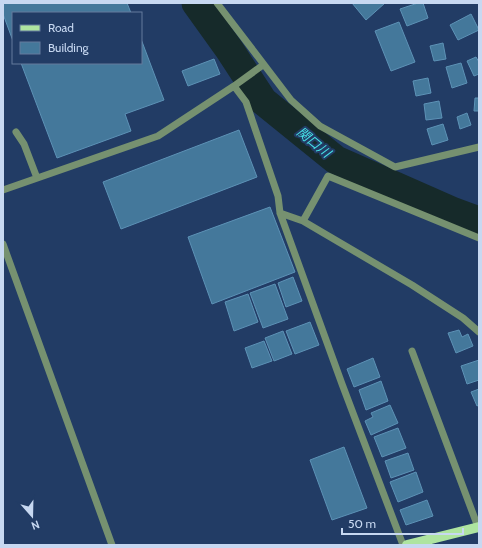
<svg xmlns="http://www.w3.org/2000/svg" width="482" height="548" font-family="Cabin,'Noto Sans JP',sans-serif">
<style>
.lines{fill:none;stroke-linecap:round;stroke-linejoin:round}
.river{stroke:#162a2a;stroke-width:29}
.building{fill:#44789b;stroke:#5d92b6}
.minor{stroke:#769170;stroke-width:7}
.major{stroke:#aee4a0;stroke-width:10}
.labels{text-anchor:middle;stroke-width:4;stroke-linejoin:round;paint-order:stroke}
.water-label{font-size:13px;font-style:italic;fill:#46e1e7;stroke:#223c65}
</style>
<rect width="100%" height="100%" fill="#223c65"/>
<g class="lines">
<path class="river" d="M196,3L229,49L263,101L336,160L454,212L479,221"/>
</g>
<path class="building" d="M3,3H127L131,13H13V41L3,14Z
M352,3H385L366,20Z
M418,3H423L428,18L407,26L400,9Z
M471,14L479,30L458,40L450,25Z
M399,22L415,62L391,71L375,31Z
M141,39L164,100L125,114L131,131L57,158L21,63H141Z
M443,43L446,59L434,61L430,46Z
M476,57L479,62V74L474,76L467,61Z
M214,59L220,74L188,86L182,71Z
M461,63L467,83L452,88L446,67Z
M428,78L431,93L416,96L413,81Z
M475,98H479V111H474Z
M439,101L442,118L426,120L424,104Z
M467,113L471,125L460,129L457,117Z
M443,124L448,140L432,145L427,129Z
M239,130L257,177L121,229L103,182Z
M270,207L295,272L212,304L188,237Z
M293,277L302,301L286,307L278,283Z
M275,284L288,319L263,328L250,293Z
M248,294L258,322L234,331L225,302Z
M310,322L319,345L295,354L286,331Z
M459,330L462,337L468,334L473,346L456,353L448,333Z
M283,331L292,354L274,361L265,338Z
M264,341L272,361L252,368L245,348Z
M373,358L380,377L354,387L347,369Z
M479,360V380L467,384L461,366Z
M381,381L388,401L366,410L359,390Z
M479,389V405L477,406L471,392Z
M390,405L398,423L371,435L365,421L373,417L371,413Z
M398,428L406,448L382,457L374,437Z
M344,447L367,508L332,520L310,460Z
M408,453L414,470L391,478L385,461Z
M416,472L423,492L398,502L390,482Z
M427,500L433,516L406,525L400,510Z"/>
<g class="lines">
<path class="minor" d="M217,3L291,100L320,126L395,167L479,147
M234,86L246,102L278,196L280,213L342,384L403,545
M16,132L24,144L37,178
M3,190L158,136L234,86L263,65
M280,213L303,221L412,285L463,318L479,332
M303,221L328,176L479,238
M3,244L112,545
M412,351L478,527"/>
<path class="major" d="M407,545L479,527"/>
</g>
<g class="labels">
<g class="water-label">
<text transform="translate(314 142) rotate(39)" y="5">関口川</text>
</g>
</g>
<rect width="482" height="548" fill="none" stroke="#c7d8f1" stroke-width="8"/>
<rect x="12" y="12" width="130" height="52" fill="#223c65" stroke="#647a9d"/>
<rect x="20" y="25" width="20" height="6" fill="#aee4a0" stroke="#647a9d"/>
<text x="48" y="32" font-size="12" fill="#c7d8f1">Road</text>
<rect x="20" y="42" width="20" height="12" fill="#44789b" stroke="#647a9d"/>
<text x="48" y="52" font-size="12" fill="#c7d8f1">Building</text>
<g transform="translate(32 516) rotate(160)" stroke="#223c65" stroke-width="3" paint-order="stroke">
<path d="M0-3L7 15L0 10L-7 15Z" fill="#c7d8f1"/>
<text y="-6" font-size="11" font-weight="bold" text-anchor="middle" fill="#c7d8f1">N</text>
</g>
<path d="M342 528v6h121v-6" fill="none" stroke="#c7d8f1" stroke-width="2"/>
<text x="348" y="528" font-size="12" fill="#c7d8f1" stroke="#223c65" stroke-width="3" paint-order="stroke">50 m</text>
</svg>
